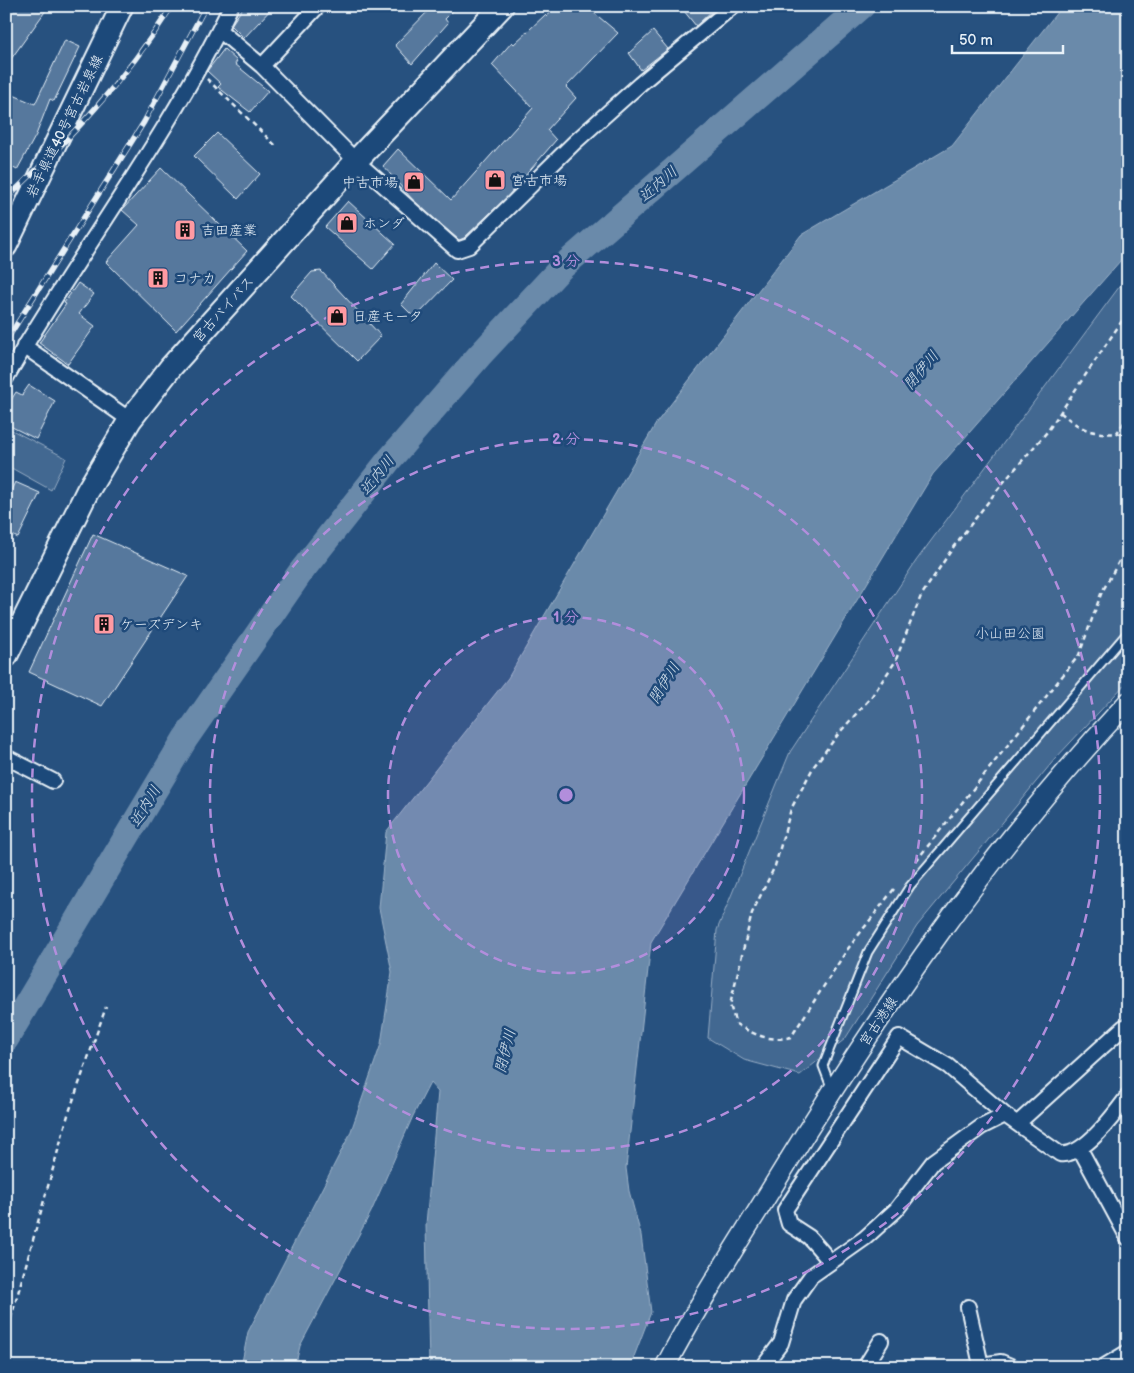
<svg xmlns="http://www.w3.org/2000/svg" width="1134" height="1373" font-family="'Balsamiq Sans','Klee One',sans-serif">
<style>
.green{fill:#436891;stroke:#96acc4}
.water{fill:#6b8aaa;stroke:#9db3c9}
.lines{fill:none;stroke-linecap:round;stroke-linejoin:round}
.river{stroke:#6b8aaa;stroke-width:26}
.building{fill:#57789d;stroke:#e8f1f8}
.service-casing{stroke:#e8f1f8;stroke-width:11}
.minor-casing{stroke:#e8f1f8;stroke-width:18}
.secondary-casing{stroke:#e8f1f8;stroke-width:22}
.primary-casing{stroke:#e8f1f8;stroke-width:25}
.trunk-casing{stroke:#e8f1f8;stroke-width:26}
.path{stroke:#e8f1f8;stroke-width:2.5;stroke-dasharray:5 4;stroke-linecap:butt}
.service{stroke:#1f4a7a;stroke-width:7}
.minor{stroke:#1f4a7a;stroke-width:14}
.secondary{stroke:#1f4a7a;stroke-width:19}
.primary{stroke:#1f4a7a;stroke-width:21}
.trunk{stroke:#1f4a7a;stroke-width:22}
.rail-casing{stroke:#e8f1f8;stroke-width:5.5}
.rail{stroke:#1f4a7a;stroke-width:4;stroke-dasharray:11;stroke-linecap:butt}
.ring{fill:none;stroke:#b28edc;stroke-width:2.5;stroke-dasharray:9 6}
.labels{text-anchor:middle;stroke-width:5;stroke-linejoin:round;paint-order:stroke}
.street-label{font-size:14px;fill:#e8f1f8;stroke:#1f4a7a}
.poi-label{font-size:14px;fill:#e8f1f8;stroke:#1f4a7a;text-anchor:start}
.park-label{font-size:14px;fill:#d8e3ee;stroke:#1f4a7a}
.water-label{font-size:15px;font-style:italic;fill:#d5e2ec;stroke:#1f4a7a}
.centre{fill:#b28edc;stroke:#1f4a7a;stroke-width:2.5}
.ring-label{font-size:15px;text-anchor:middle;font-weight:bold;fill:#b28edc;stroke:#1f4a7a;stroke-width:5;stroke-linejoin:round;paint-order:stroke}
</style>
<rect width="100%" height="100%" fill="#27517f"/>
<filter id="ink" filterUnits="userSpaceOnUse"><feTurbulence type="fractalNoise" baseFrequency=".02" numOctaves="2"/><feDisplacementMap in="SourceGraphic" scale="10" xChannelSelector="R" yChannelSelector="G"/><feConvolveMatrix kernelMatrix="1 2 1 2 8 2 1 2 1" color-interpolation-filters="sRGB"/></filter>
<g filter="url(#ink)">
<path class="green" d="M1128,275V681L1055,759L917,926L845,1039L800,1075L744,1060L708,1038L717,930L790,752L916,561Z
M6,427L66,458L51,490L6,465Z"/>
<path class="water" d="M1062,6H1128V252L933,474L651,942L626,1168L629,1191L641,1235L651,1312L630,1367H429L426,1224L438,1092L430,1083L413,1116L371,1212L300,1346L295,1367H241L248,1332L350,1134L381,1044L392,972L379,908L386,832L508,678L657,422L801,235L952,146Z"/>
<g class="lines">
<path class="river" d="M6,1039L185,739L300,573L389,460L479,356L561,268L862,6"/>
</g>
<path class="building" d="M6,6H49L6,66Z
M244,6H274L244,38L231,25Z
M433,6H458L445,19L448,23L412,64L395,45Z
M555,6H586L618,33L566,87L576,98L547,130L556,140L507,197L464,238L459,240L413,200L383,166L398,149L451,200L533,108L492,65L512,42L514,44L545,15L547,17Z
M680,6H717L696,26Z
M653,31L668,49L641,70L629,53Z
M65,40L80,47L54,101L50,99L36,135L17,170L6,164V92L35,104Z
M224,49L237,61L235,64L268,91L250,112L218,87L221,84L207,71Z
M217,133L260,174L238,199L194,156Z
M161,168L247,251L176,331L106,262L139,225L122,210Z
M348,201L395,244L373,269L325,227Z
M434,263L452,280L415,318L401,304Z
M321,271L381,336L357,361L291,296L312,272Z
M78,283L94,294L79,314L95,326L68,364L39,343L66,304L64,303Z
M29,385L55,401L36,439L6,424V398L11,400L16,392L22,395Z
M15,482L40,493L18,538L6,532V501Z
M93,534L188,576L102,706L29,672Z"/>
<g class="lines">
<g class="service-casing">
<path id="service" d="M831,1087L823,1066L868,952L910,886L1128,632"/>
</g>
<g class="minor-casing">
<path id="minor" d="M219,30L262,66L356,161L457,250L469,246L575,142L640,84L733,6
M262,66L318,6
M24,346L130,420
M6,378C79,252 168,137 231,6
M6,757L53,781
M1018,1123L1124,1027
M1080,1149L1128,1238
M831,1262L809,1237L789,1224L785,1210L899,1037L948,1066L1005,1115
M968,1307L981,1365L1001,1362L1013,1367
M763,1367L781,1343L794,1300L811,1276L865,1238L896,1210L933,1162L981,1127L1005,1115L1060,1154C1084,1157 1115,1114 1128,1096
M865,1367L881,1341
M1103,1367L1128,1352"/>
</g>
<g class="secondary-casing">
<path id="secondary" d="M665,1367C699,1302 740,1240 778,1178C881,1010 993,846 1128,702"/>
</g>
<g class="primary-casing">
<path id="primary" d="M6,246L122,6"/>
</g>
<g class="trunk-casing">
<path id="trunk" d="M6,656L87,492L130,420L171,367L356,161L502,6"/>
</g>
<path class="path" d="M207,79L276,146
M1060,412C1087,435 1094,433 1128,434
M1116,434L1128,417
M916,861L1079,655L1101,594L1128,545
M894,889L847,950L791,1037C770,1042 754,1035 736,1024L730,1005L752,913L775,866L791,809L814,766L840,732L872,696L895,662L921,596L954,546L1002,484L1047,432L1128,312
M6,1336L68,1115L106,1007"/>
<use href="#service" class="service"/>
<use href="#minor" class="minor"/>
<use href="#secondary" class="secondary"/>
<use href="#primary" class="primary"/>
<use href="#trunk" class="trunk"/>
<g class="rail-casing">
<path id="rail" d="M6,199C72,137 123,83 172,6
M6,341L144,122L206,6"/>
</g>
<use href="#rail" class="rail"/>
</g>
</g>
<circle cx="566" cy="795" r="178" fill="#b28edc" fill-opacity=".12"/>
<g class="ring">
<circle cx="566" cy="795" r="178"/>
<circle cx="566" cy="795" r="356"/>
<circle cx="566" cy="795" r="534"/>
</g>
<defs>
<g id="shop-square" transform="scale(1.125)"><rect x="-9" y="-9" width="18" height="18" rx="4" fill="#ff9aa2" stroke="#1f4a7a"/><path d="M-5-2.5h2.3a2.7 3.5 0 0 1 5.4 0H5L5.5 6h-11ZM-1.5-2.5h3a1.5 2.3 0 0 0-3 0Z" fill="#111"/></g>
<g id="building-square" transform="scale(1.125)"><rect x="-9" y="-9" width="18" height="18" rx="4" fill="#ff9aa2" stroke="#1f4a7a"/><path d="M-4-6H4V6H1V3H-1V6H-4ZM-2.5-4.3h1.7v1.8h-1.7ZM.8-4.3h1.7v1.8H.8ZM-2.5-1h1.7V.8h-1.7ZM.8-1h1.7V.8H.8Z" fill="#111"/></g>
</defs>
<g fill-rule="evenodd">
<use href="#shop-square" x="495" y="180"/>
<use href="#shop-square" x="414" y="182"/>
<use href="#shop-square" x="347" y="223"/>
<use href="#building-square" x="185" y="230"/>
<use href="#building-square" x="158" y="278"/>
<use href="#shop-square" x="337" y="316"/>
<use href="#building-square" x="104" y="624"/>
</g>
<g class="labels">
<g class="street-label">
<text transform="translate(64 126) rotate(-64)" y="5">岩手県道40号宮古岩泉線</text>
<text transform="translate(223 309) rotate(-48)" y="5">宮古バイパス</text>
<text transform="translate(878 1021) rotate(-56)" y="5">宮古港線</text>
</g>
<g class="poi-label">
<text x="511" y="185">宮古市場</text>
<text x="398" y="187" text-anchor="end">中古市場</text>
<text x="363" y="228">ホンダ</text>
<text x="201" y="235">吉田産業</text>
<text x="174" y="283">コナカ</text>
<text x="353" y="321">日産モータ</text>
<text x="120" y="629">ケーズデンキ</text>
</g>
<g class="park-label">
<text x="1010" y="638">小山田公園</text>
</g>
<g class="water-label">
<text transform="translate(658 184) rotate(-41)" y="5">近内川</text>
<text transform="translate(921 370) rotate(-50)" y="5">閉伊川</text>
<text transform="translate(377 475) rotate(-51)" y="5">近内川</text>
<text transform="translate(664 683) rotate(-58)" y="5">閉伊川</text>
<text transform="translate(145 806) rotate(-59)" y="5">近内川</text>
<text transform="translate(505 1051) rotate(-76)" y="5">閉伊川</text>
</g>
</g>
<circle cx="566" cy="795" r="8" class="centre"/>
<g class="ring-label">
<text x="566" y="266">3 分</text>
<text x="566" y="444">2 分</text>
<text x="566" y="622">1 分</text>
</g>
<rect width="1134" height="1373" fill="none" stroke="#1f4a7a" stroke-width="25"/>
<rect x="12" y="12" width="1109" height="1348" fill="none" stroke="#e8f1f8" stroke-width="2" filter="url(#ink)"/>
<path d="M952 45v8h111v-8" fill="none" stroke="#e8f1f8" stroke-width="2.5"/>
<text x="959" y="45" font-size="15" fill="#e8f1f8" stroke="#1f4a7a" stroke-width="4" paint-order="stroke">50 m</text>
</svg>
